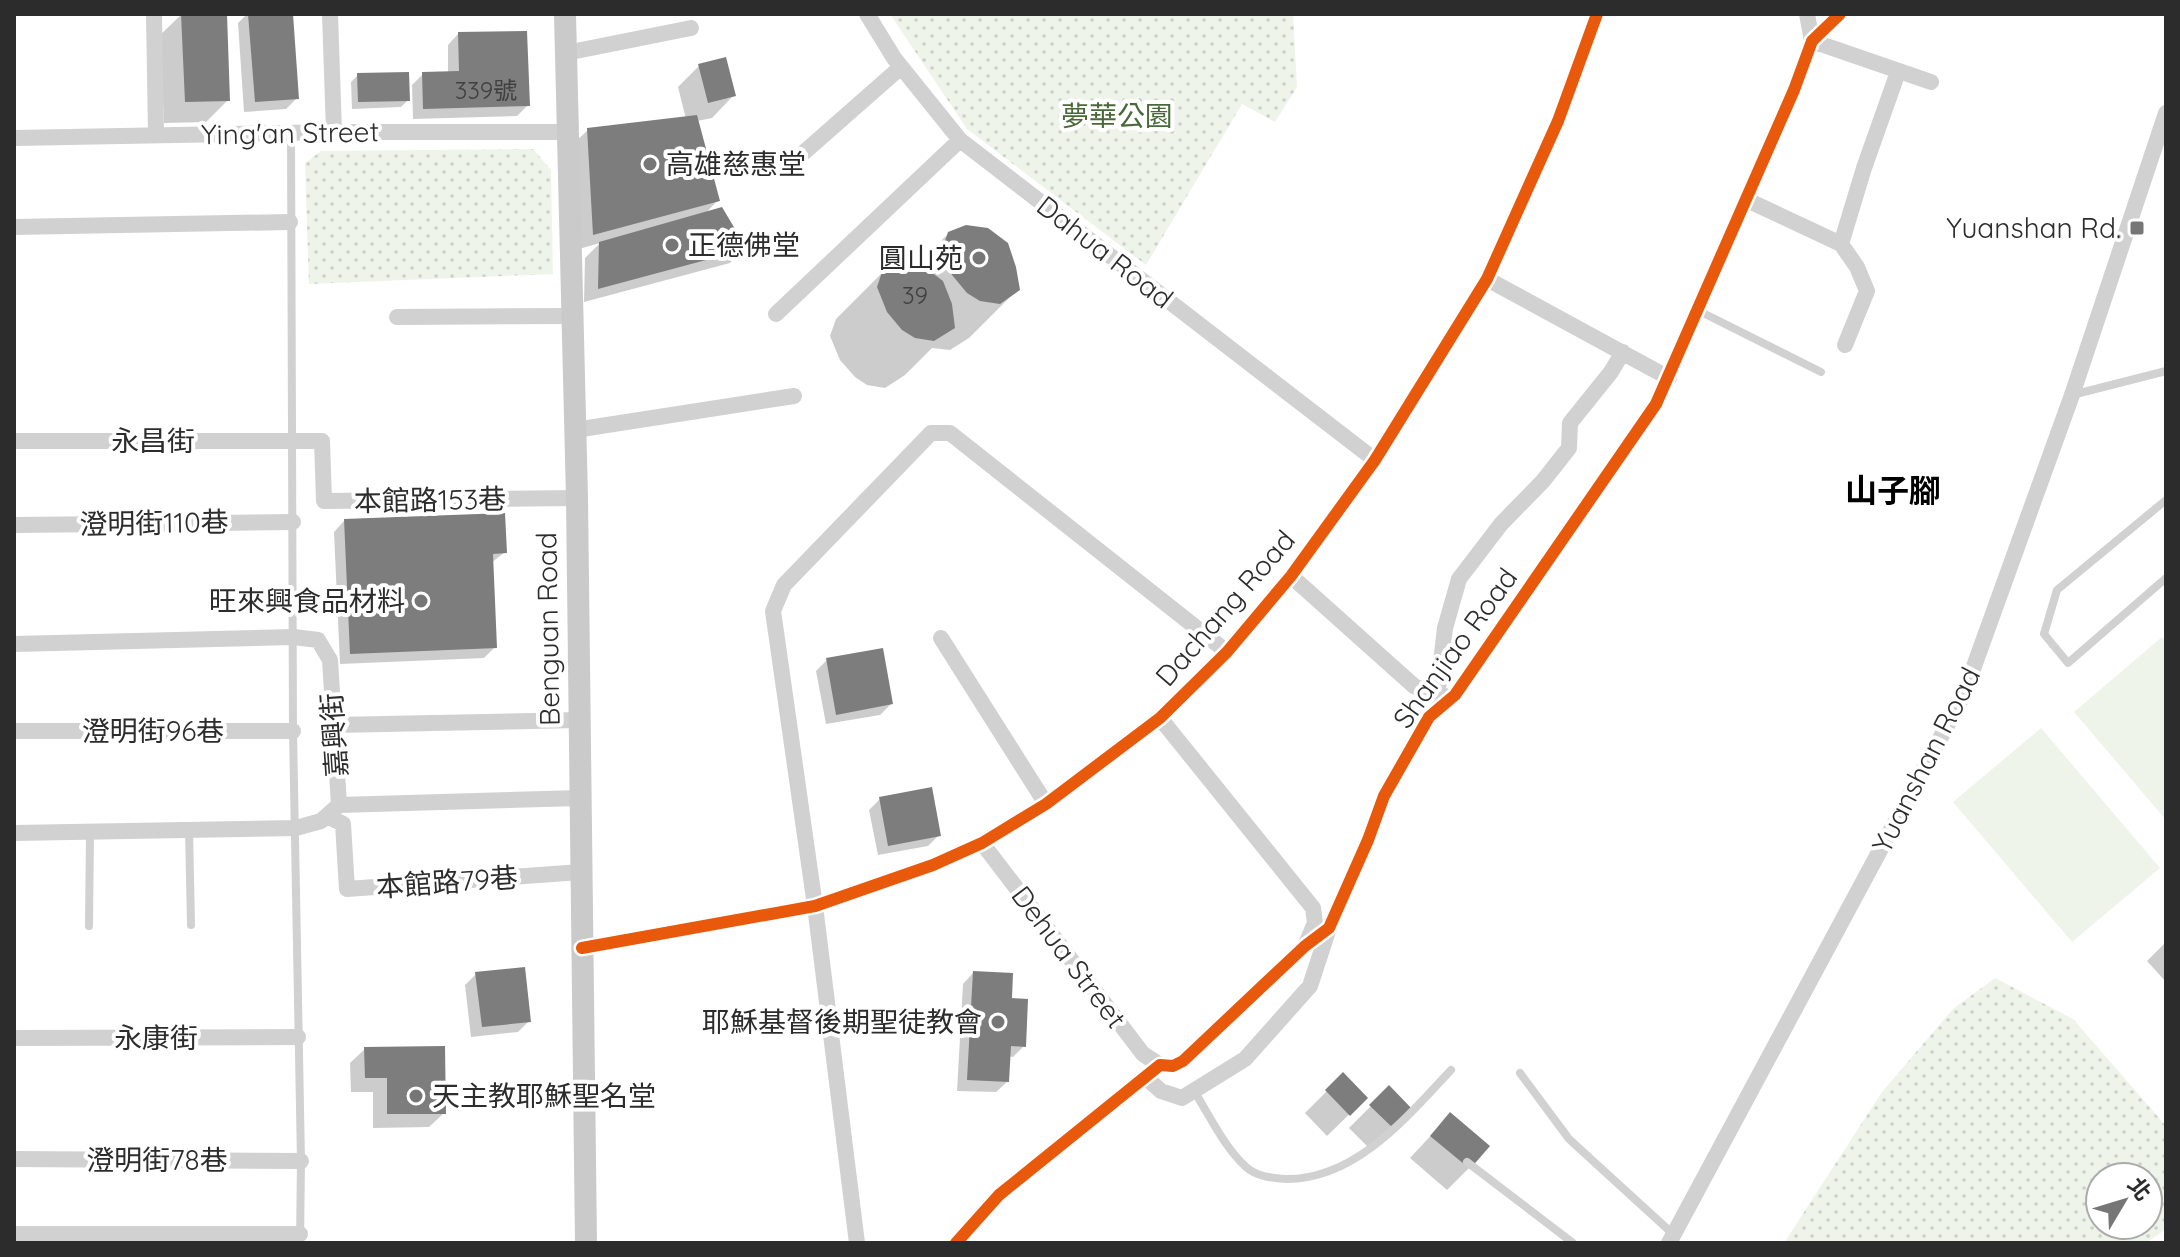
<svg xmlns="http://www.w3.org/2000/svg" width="2180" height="1257" font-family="Quicksand,'Noto Sans TC',sans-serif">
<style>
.green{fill:url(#green-dots);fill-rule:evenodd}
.pitch{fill:#eef4ea}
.shadow{fill:#0003}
.building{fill:#7d7d7d}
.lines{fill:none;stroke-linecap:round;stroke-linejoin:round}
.lane{stroke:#d1d1d1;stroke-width:8}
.street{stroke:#d1d1d1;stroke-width:16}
.secondary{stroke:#cacaca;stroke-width:22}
.cycleway-casing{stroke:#fff;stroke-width:17}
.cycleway{stroke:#e8590c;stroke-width:12}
.poi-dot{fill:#767676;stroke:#fff;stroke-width:3}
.labels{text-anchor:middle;stroke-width:8;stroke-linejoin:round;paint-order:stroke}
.number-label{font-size:24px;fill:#404040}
.park-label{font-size:28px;fill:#4a6938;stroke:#fff}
.street-label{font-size:28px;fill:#2c2c2c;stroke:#fff}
.poi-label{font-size:28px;fill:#2c2c2c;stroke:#fff;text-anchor:end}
.quarter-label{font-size:32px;font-weight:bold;fill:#000;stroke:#fff}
</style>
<defs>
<pattern id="green-dots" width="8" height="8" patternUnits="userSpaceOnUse" patternTransform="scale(2)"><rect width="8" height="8" fill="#eef4ea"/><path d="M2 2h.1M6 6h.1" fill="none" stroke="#ccd1c9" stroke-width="1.8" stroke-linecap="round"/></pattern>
</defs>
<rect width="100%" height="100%" fill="#fff"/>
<path class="green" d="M890,14H1293L1297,87L1275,122L1242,104L1146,265L967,129Z
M533,149L551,170L553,274L309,284L305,163L321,151Z
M1995,978L2073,1019L2166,1126V1229L2146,1243H1784L1882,1092L1953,1009ZM2100,1177H2148V1225H2100Z"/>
<path class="pitch" d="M2162,637L2166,642V820L2074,712Z
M2041,728L2160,868L2072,942L1953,802Z"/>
<path class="shadow" d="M182,14H225L228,100L206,122L164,123L160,35Z
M247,14H291L297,98L286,109L244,112L238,23Z
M458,34L528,105L517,116L413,119L412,85L423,74L448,73V45Z
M699,66L733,96L712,118L697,121L718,200L704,215L744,249L730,263L584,302L585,258L600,243L579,249L573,144L588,130L686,119L678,87Z
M358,75L408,100L401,107L352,109L351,82Z
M949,233L1017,290L969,338L950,350L932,348L905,375L885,388L867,385L855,377L840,360L830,336L836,319L884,271L916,266Z
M344,521L505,552L491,563L495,647L484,658L340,664L334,532Z
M827,660L891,704L880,715L826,724L816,671Z
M880,799L939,835L928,846L878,855L869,810Z
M2166,942V982L2147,961Z
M973,973L1010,1000L1024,1046L1013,1057L1008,1056L1007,1082L996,1092L957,1091L963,984Z
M476,974L529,1021L518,1032L471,1037L465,985Z
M365,1049L444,1113L429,1127L373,1128V1092H351L350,1063Z
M1343,1075L1366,1098L1327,1136L1305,1113Z
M1389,1088L1410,1110L1371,1150L1349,1128Z
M1450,1115L1469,1168L1447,1190L1410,1158Z"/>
<path class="building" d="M181,14H227L230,101L185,102Z
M248,14H293L299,99L255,102Z
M527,31L530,106L423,109L422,72L459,71L458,32Z
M726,57L736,96L708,103L698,64Z
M409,72L410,101L358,102L357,73Z
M697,115L720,201L593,235L587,128Z
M722,207L747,249L598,289L599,242Z
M966,225L988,228L1008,243L1016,267L1020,290L1000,304L980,301L967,293L952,275L942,250L948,232Z
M902,262L923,266L943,281L952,304L955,328L934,341L915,338L902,330L887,312L877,287L883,269Z
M505,513L507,553L493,554L497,648L350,654L344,519Z
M883,648L893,704L836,715L826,658Z
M932,787L941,836L888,846L879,797Z
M525,967L531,1022L482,1027L475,972Z
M973,971L1013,973L1012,998L1028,999L1026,1047L1011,1046L1009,1082L967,1080Z
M445,1046L446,1114H387V1078H365L364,1047Z
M1343,1072L1368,1098L1350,1116L1325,1090Z
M1389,1085L1413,1110L1394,1129L1369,1105Z
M1450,1112L1490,1146L1470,1169L1430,1136Z"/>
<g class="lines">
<path class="lane" d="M291,133L293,731L301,1161L300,1243
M1699,311L1821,372
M2072,395L2166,371
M2166,500L2057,590L2044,634L2068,663L2166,578
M189,830L191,925
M89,926L90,832
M1520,1073L1569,1139L1673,1234
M1194,1091C1210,1116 1224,1147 1246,1167C1257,1177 1273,1178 1287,1179C1356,1179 1407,1117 1451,1070
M1467,1162L1573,1243"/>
<path class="street" d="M154,14L156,135
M330,14L334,132
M867,14L894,58L960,140L1375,460
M1807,14L1812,41
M1812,41L1931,82
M566,53L691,28
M14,138L334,132H567
M801,155L901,67
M1747,200L1841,244L1857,267L1867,291L1845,345
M14,227L290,222
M1841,244L1864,168L1898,72
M1487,279L1669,378
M776,314L960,140
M397,317L572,316
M575,430L794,396
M14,441H322L324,501L577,498
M14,525L293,522
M1291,576L1414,686L1437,697L1445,696
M941,638L1046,804
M14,644L294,637L318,640L330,660L339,805L321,821L296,828L14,833
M1437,697L1445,628L1459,579L1501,524L1543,481L1569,448L1570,423L1611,372L1623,352
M1160,718L1313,908L1315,923L1306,944
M334,725L579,720
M14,731H293
M339,805L580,798
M327,816L343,824L347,889L581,872
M982,843L1143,1054L1160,1065
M582,948L815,906L933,865L982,843L1046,804L1160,718L1227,652L1291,576L1375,460L1487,279L1558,121L1597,14
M14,1038L298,1037
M1145,1077L1161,1091L1182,1098L1245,1059L1310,986L1329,928
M14,1159L301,1161
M14,1234H300
M857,1243L815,906L773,611L784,585L931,433H950L1227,652
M956,1243L999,1195L1160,1065L1173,1066L1183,1061L1305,946L1329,928L1368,840L1384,796L1429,717L1455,695L1656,404L1794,90L1812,41L1840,14
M1669,1243L1964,694L2072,395L2166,113"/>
<path class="secondary" d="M565,14L577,498L586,1243"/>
<g class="cycleway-casing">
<path id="cycleway" d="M582,948L815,906L933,865L982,843L1046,804L1160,718L1227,652L1291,576L1375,460L1487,279L1558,121L1597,14
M956,1243L999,1195L1160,1065L1173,1066L1183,1061L1305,946L1329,928L1368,840L1384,796L1429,717L1455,695L1656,404L1794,90L1812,41L1840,14"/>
</g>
<use href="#cycleway" class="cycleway"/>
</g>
<g class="poi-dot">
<circle cx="650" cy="164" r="8"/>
<rect x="2129" y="220" width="16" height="16" rx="4"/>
<circle cx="672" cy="245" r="8"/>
<circle cx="979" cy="258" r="8"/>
<circle cx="421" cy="601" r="8"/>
<circle cx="998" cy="1022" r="8"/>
<circle cx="416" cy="1096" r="8"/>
</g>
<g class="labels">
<g class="number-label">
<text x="486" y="99">339號</text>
<text x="915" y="304">39</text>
</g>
<g class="park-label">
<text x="1117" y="126">夢華公園</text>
</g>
<g class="street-label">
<text transform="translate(290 133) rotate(-1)" y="10">Ying'an Street</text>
<text transform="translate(1105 252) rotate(38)" y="10">Dahua Road</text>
<text x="153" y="451">永昌街</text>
<text transform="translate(430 500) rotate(-1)" y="10">本館路153巷</text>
<text transform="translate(154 523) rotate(-1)" y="10">澄明街110巷</text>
<text transform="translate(1225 608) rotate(-49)" y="10">Dachang Road</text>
<text transform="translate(548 629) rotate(-91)" y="10">Benguan Road</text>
<text transform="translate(1455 648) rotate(-54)" y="10">Shanjiao Road</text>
<text x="153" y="741">澄明街96巷</text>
<text transform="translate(334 735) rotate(-94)" y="10">嘉興街</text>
<text transform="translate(1926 760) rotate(-63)" y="10">Yuanshan Road</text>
<text transform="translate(447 882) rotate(-4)" y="10">本館路79巷</text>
<text transform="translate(1069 957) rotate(53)" y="10">Dehua Street</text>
<text x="156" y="1048">永康街</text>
<text x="157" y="1170">澄明街78巷</text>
</g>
<g class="poi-label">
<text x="666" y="174" text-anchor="start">高雄慈惠堂</text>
<text x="2121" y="238">Yuanshan Rd.</text>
<text x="688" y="255" text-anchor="start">正德佛堂</text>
<text x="963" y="268">圓山苑</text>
<text x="405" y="611">旺來興食品材料</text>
<text x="982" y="1032">耶穌基督後期聖徒教會</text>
<text x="432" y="1106" text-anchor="start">天主教耶穌聖名堂</text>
</g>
<g class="quarter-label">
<text x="1893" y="502">山子腳</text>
</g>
</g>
<rect width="2180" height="1257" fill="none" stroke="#2c2c2c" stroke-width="32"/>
<g transform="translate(2124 1201) rotate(52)"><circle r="38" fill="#ffffff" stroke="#ababab" stroke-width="2"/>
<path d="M0-6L14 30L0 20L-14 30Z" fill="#767676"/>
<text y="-12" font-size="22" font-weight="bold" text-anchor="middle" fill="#2c2c2c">北</text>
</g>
</svg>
